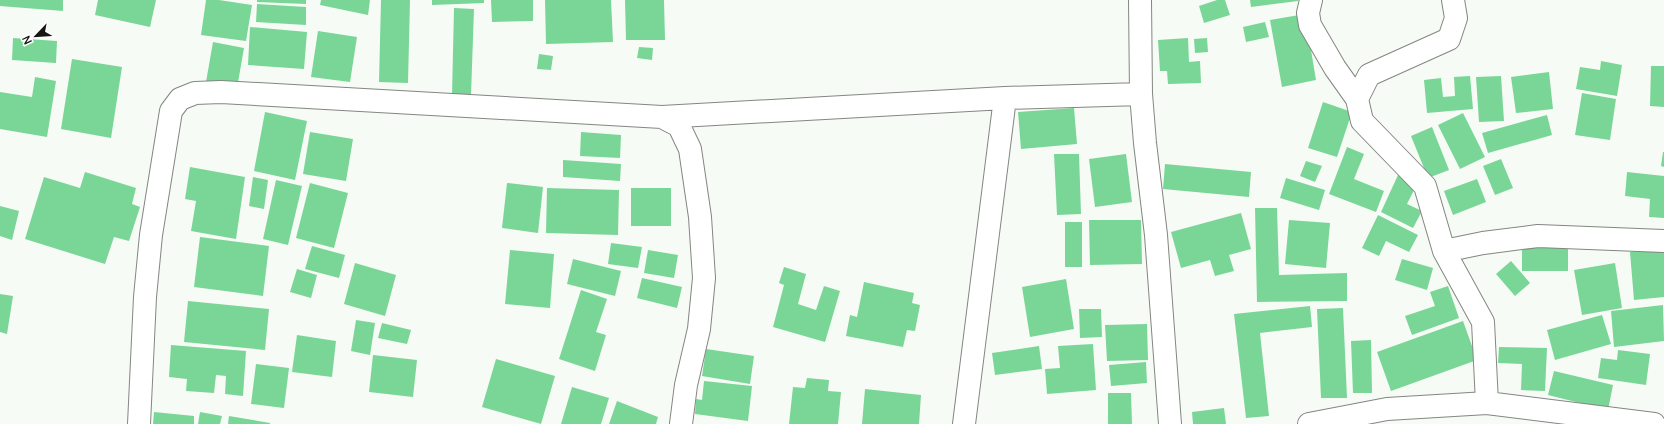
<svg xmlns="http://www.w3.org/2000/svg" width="1664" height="424" font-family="Manrope,sans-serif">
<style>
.building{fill:#79d697}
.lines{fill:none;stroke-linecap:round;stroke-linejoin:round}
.minor-casing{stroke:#838681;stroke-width:24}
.minor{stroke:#fff;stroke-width:22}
</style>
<rect width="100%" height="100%" fill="#f7fbf5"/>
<path class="building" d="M0,0H63V11L0,6Z
M98,0H156L150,27L95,15Z
M206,0H219L252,5L246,41L201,35Z
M257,0H306V4L257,2Z
M321,0H370L368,15L320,5Z
M381,0H410L408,83L379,82Z
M432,0H484V3L432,5Z
M491,0H533V21L492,22Z
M545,0H611L613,42L546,44Z
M625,0H664L665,40H626Z
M1217,0H1225L1230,15L1204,23L1199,6Z
M1250,0H1298V1L1251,7Z
M257,4L306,7V25L256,22Z
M454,8L474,9L471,95H452Z
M1305,14L1316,80L1282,87L1270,20Z
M1265,22L1269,37L1246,42L1243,27Z
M250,27L307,32L304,69L248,65Z
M318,31L357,37L350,82L311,77Z
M13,38L57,41L56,63L12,60Z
M1188,38L1189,62L1200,61L1201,83L1168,84L1167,71H1160L1158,40Z
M1207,38L1208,52L1195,53L1194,39Z
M213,42L244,48L237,88L206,82Z
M639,47L653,48L652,60L637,58Z
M539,54L553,56L551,70L537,69Z
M72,59L122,67L111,138L61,129Z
M1601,61L1622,65L1617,96L1576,89L1580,67L1600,70Z
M1651,66H1664V107L1650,106Z
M1549,72L1553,109L1516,113L1511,77Z
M1470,76L1473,109L1427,113L1424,80L1441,78L1443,97L1455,96L1454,77Z
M1501,76L1504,121L1479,122L1476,77Z
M35,77L56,81L47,137L0,129V92L32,97Z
M1582,93L1616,99L1610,140L1575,135Z
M1323,102L1352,112L1337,157L1308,148Z
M1074,108L1077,144L1021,149L1018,112Z
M265,112L307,121L295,180L254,171Z
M1463,113L1485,157L1460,169L1438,125Z
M1547,115L1552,135L1488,153L1482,133Z
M1432,127L1449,170L1428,178L1411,136Z
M310,132L353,139L346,181L303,174Z
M581,132L621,135L620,158L580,156Z
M1347,147L1364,154L1354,179L1384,191L1376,212L1329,194Z
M1663,152H1664V167L1661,166Z
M1054,154H1079L1081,214L1057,215Z
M1126,154L1132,202L1095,207L1089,159Z
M1501,159L1513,188L1495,195L1483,166Z
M563,160L621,164L620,181L563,177Z
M1306,161L1322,166L1315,182L1300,176Z
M1165,164L1251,172L1249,197L1163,189Z
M190,167L245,177L236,239L191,231L196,201L185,199Z
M85,172L136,188L132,204L140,207L129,241L114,237L105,264L25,239L44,177L80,188Z
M1627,172L1664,176V218L1649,217L1650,199L1625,196Z
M1398,175L1417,184L1407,204L1422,211L1413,228L1381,212Z
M253,177L268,180L264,209L249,206Z
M1286,178L1325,190L1319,210L1280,198Z
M1477,179L1486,202L1453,215L1444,191Z
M276,180L302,186L288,245L263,239Z
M310,183L348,193L334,248L296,238Z
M507,183L543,187L538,233L502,228Z
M547,188L619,190L618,235L546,233Z
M631,188H671V226H631Z
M0,206L19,211L12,240L0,236Z
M1255,208H1277L1279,275L1347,273V301L1257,302Z
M1241,213L1251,249L1229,255L1234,271L1215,276L1210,260L1181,268L1171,232Z
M1378,215L1418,235L1409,252L1386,241L1379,256L1362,248Z
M1089,220H1141L1142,264L1090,265Z
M1289,220L1330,223L1326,268L1285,264Z
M1065,222H1082V267H1065Z
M200,237L269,246L263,296L194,287Z
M1568,242V271H1522V243Z
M611,243L642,247L638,268L608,264Z
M312,246L345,255L339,278L305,269Z
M1664,249V297L1634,300L1630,252Z
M510,250L554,254L550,308L505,304Z
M648,250L678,255L674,278L644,273Z
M573,259L621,271L615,296L567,284Z
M1402,259L1433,268L1427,290L1395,280Z
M1511,261L1530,283L1515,296L1496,274Z
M355,263L396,275L385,316L344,304Z
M1615,263L1622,308L1582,315L1574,270Z
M784,267L806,274L798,304L816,310L824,286L840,291L825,342L773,327L784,285L779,283Z
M297,269L317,275L311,298L290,292Z
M642,278L682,287L677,308L637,298Z
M1066,279L1074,329L1030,337L1022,287Z
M864,282L914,293L912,303L920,305L915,331L907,330L903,347L846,336L850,315L857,317Z
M1448,286L1459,318L1412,335L1405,316L1435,306L1430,292Z
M581,290L607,299L596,332L606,335L595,371L559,359Z
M0,294L13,296L7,334L0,332Z
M188,301L269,309L265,350L184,342Z
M1663,305L1664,341L1614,347L1611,311Z
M1310,306L1312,327L1260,333L1269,416L1246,418L1234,314Z
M1343,308L1347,398H1321L1317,309Z
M1079,309H1101L1102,337L1080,338Z
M1602,315L1611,344L1555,360L1547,330Z
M356,320L375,323L370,355L351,351Z
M1463,321L1477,360L1391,391L1377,352Z
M382,323L411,330L407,344L378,338Z
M1147,324L1148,360L1107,361L1105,325Z
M297,335L336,341L332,377L292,372Z
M1371,340L1372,393H1353L1351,341Z
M1093,344L1096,390L1047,394L1045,369L1060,368L1058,346Z
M171,345L246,351L243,396L225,394L226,376L216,375L214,393L186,391L187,379L169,377Z
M1039,346L1042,369L995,375L992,353Z
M1499,347L1547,348L1545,391L1521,390L1522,364L1498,363Z
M706,349L754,356L750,384L702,376Z
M1618,350L1650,354L1646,385L1598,378L1601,358L1617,360Z
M373,355L417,360L413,397L369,392Z
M496,359L555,376L541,424L482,407Z
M1146,362L1147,383L1111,386L1109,365Z
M256,364L289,368L284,408L251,404Z
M1554,371L1613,385L1608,410L1548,395Z
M807,378L829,380L828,391L841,392L838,424H789L793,387L805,388Z
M704,381L752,386L748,421L695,414L696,399L702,400Z
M572,387L609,398L601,424H561Z
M865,389L921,395L919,424H862Z
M1108,393H1131L1132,424H1108Z
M617,401L658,417L656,424H609Z
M1224,408L1226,424H1193L1192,412Z
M154,412L194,416V424H153Z
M200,412L222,416L220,424H198Z
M229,416L270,423V424H228Z"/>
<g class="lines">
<g class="minor-casing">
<path id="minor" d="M1140,0L1141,94L1145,143L1156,235L1170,424
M1311,0L1308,13L1310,25L1335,68L1357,99L1362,121L1425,186L1444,251L1483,322L1487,403
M1357,99L1369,75L1449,39L1456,18L1453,0
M662,117L1005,98
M1444,251L1483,243L1538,236L1664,241
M139,424L145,297L151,235L171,111L180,99L195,93L221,92L662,117L679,126L690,149L700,217L704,278L699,329L686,385L681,424
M964,424L1005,98L1141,94
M1309,424L1387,409L1487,403L1654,424"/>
</g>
<use href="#minor" class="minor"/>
</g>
<g transform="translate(36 36) rotate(245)" stroke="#ffffff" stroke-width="3" paint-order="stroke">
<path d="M0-3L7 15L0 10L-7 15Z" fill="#161715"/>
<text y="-6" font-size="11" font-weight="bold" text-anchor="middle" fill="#161715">N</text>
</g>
</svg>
